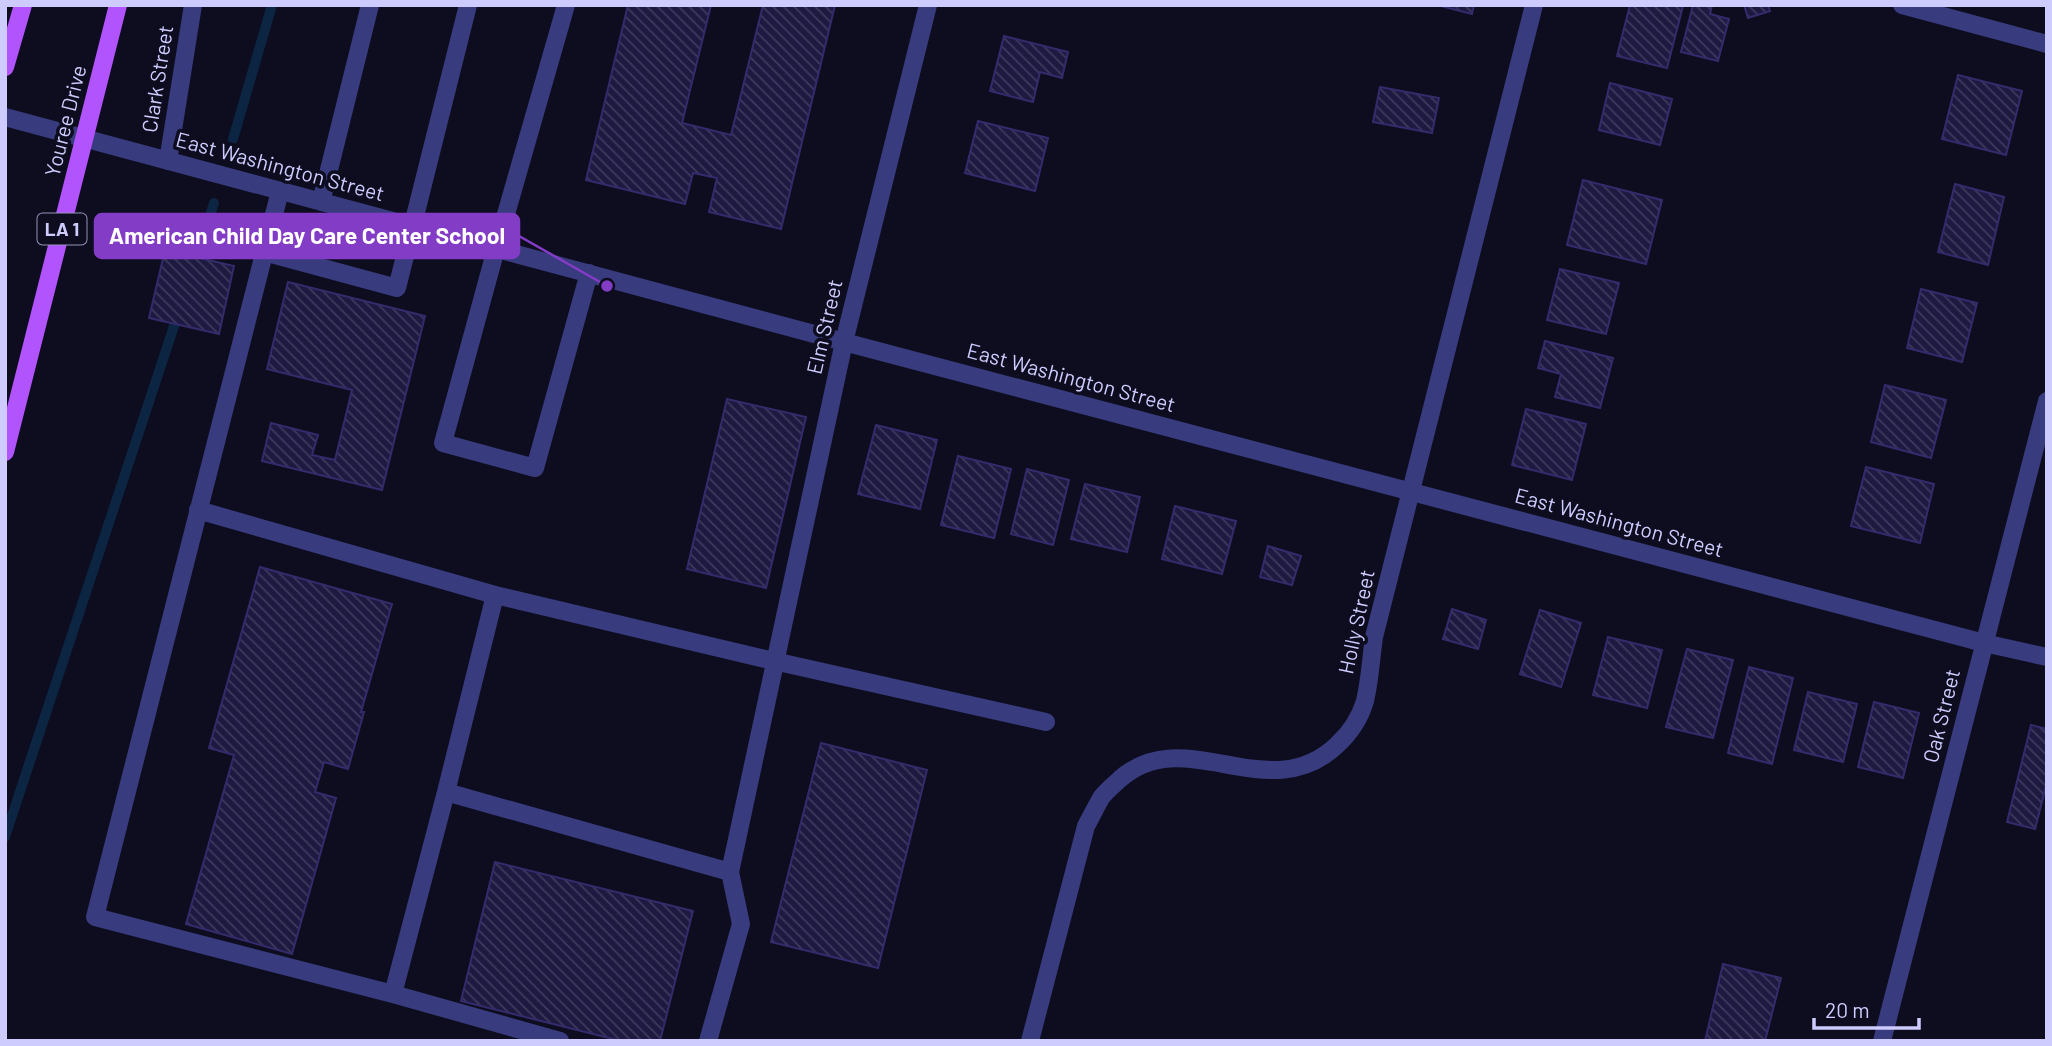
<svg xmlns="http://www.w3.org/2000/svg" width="2052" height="1046" font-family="Barlow,sans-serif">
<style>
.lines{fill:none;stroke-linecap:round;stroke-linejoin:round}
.stream{stroke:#0c2543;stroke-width:10}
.building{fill:url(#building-back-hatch);stroke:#332b6c;stroke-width:2}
.minor{stroke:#383b7e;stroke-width:18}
.major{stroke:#b154fd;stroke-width:18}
.labels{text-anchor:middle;stroke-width:7;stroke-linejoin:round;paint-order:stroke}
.shield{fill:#0e0d1f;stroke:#9493bb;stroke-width:2}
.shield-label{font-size:19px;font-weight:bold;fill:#ceccfe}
.street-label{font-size:21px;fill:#ceccfe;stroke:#0e0d1f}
.leader{fill:none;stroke:#833cc5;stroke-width:2.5}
.callout-dot{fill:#833cc5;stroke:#0e0d1f;stroke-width:2.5}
.callout{fill:#833cc5;stroke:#833cc5;stroke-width:2.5}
.callout-label{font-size:23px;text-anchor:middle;font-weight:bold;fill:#fff}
</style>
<defs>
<pattern id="building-back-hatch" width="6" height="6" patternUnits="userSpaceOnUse" patternTransform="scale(1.75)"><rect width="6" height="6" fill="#1e1940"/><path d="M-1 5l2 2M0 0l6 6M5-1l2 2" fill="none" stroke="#3e395d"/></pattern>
</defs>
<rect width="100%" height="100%" fill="#0e0d1f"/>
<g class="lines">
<path class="stream" d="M233,139L272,5
M193,269L214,203
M5,837L179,311"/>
</g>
<path class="building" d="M628,5H711L682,123L731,135L763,5H835L781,229L709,212L717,178L693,173L685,204L586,180Z
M1437,5H1474L1472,14Z
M1630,5L1683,6L1667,68L1617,56Z
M1693,5H1712L1710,14L1729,19L1718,61L1681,52Z
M1744,5H1768L1770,11L1748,18Z
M1004,36L1068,52L1062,78L1040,72L1033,102L990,91Z
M1958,75L2022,91L2006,155L1942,139Z
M1610,83L1672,99L1660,145L1599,130Z
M1380,87L1439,98L1432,133L1373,122Z
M978,121L1048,138L1035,191L965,173Z
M1583,180L1662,200L1646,264L1567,245Z
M1955,184L2004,197L1988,265L1938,252Z
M165,250L234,266L219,334L149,318Z
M1560,269L1619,283L1606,334L1547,320Z
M288,282L425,316L382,490L262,461L271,423L318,435L312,455L335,460L352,390L267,369Z
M1921,289L1977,303L1962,362L1907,348Z
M1545,341L1613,358L1600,408L1555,397L1561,374L1538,368Z
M1885,385L1946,400L1931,458L1871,442Z
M727,399L806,417L766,588L687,569Z
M1526,409L1586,424L1572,480L1512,465Z
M876,425L937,440L920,509L858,494Z
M958,456L1011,469L994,538L941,525Z
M1866,467L1934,484L1920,543L1851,526Z
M1027,469L1069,480L1053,545L1011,534Z
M1085,484L1140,497L1127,552L1071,539Z
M1175,506L1236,521L1222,574L1162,559Z
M1268,546L1301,556L1292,585L1260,577Z
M260,567L392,604L361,712H364L348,769L324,762L315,792L336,798L292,954L186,924L234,755L209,748Z
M1452,609L1486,620L1478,649L1443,639Z
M1540,610L1581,623L1561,687L1520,674Z
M1608,637L1662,650L1647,708L1593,695Z
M1687,649L1733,660L1713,738L1666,727Z
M1749,667L1793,678L1772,764L1728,753Z
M1808,692L1857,704L1843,762L1794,750Z
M1874,702L1919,713L1903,778L1858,767Z
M2031,725L2047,729V782L2035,829L2007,822Z
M821,743L927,770L878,968L771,942Z
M495,862L693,911L660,1041H621L461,1001Z
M1723,964L1781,978L1765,1041H1705Z"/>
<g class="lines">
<path class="minor" d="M566,5L496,249L443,443L535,468L589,273
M1902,5L2047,44
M5,117L844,342L1984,643L2047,657
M168,161L193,5
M280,191L95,917L393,994L560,1041
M321,202L370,5
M264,252L397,288L468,5
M198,510L495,595L446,792L393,994
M495,595L774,661L1046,722
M446,792L730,872L844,342L928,5
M708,1041L741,924L730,872
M1030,1041L1086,826C1091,817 1096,807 1101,798C1106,791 1114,785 1120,779C1185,721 1269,810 1337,745C1350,733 1360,718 1365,701C1370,680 1371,658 1374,637L1534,5
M1882,1041L2047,401"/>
<path class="major" d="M5,67L23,5
M5,452L118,5"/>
</g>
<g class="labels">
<rect class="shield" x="37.5" y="213.5" width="49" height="31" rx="5"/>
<g class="shield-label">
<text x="62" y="236">LA 1</text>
</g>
<g class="street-label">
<text transform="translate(158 79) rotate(-81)" y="7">Clark Street</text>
<text transform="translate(66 121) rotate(-76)" y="7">Youree Drive</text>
<text transform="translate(280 167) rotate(15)" y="7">East Washington Street</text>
<text transform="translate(825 327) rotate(-77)" y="7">Elm Street</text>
<text transform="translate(1071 378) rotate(15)" y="7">East Washington Street</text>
<text transform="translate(1619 523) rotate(15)" y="7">East Washington Street</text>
<text transform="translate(1357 622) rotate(-78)" y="7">Holly Street</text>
<text transform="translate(1942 716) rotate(-76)" y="7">Oak Street</text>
</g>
</g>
<path class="leader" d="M607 286L519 236"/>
<circle class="callout-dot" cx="607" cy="286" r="7"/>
<rect class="callout" x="95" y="214" width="424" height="44" rx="7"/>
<g class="callout-label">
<text x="307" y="244">American Child Day Care Center School</text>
</g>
<rect width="2052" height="1046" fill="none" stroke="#ceccfe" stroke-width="14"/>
<path d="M1814 1018v10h105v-10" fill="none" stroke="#ceccfe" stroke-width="3.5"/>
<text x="1825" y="1018" font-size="21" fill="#ceccfe" stroke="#0e0d1f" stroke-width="5" paint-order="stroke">20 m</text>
</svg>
